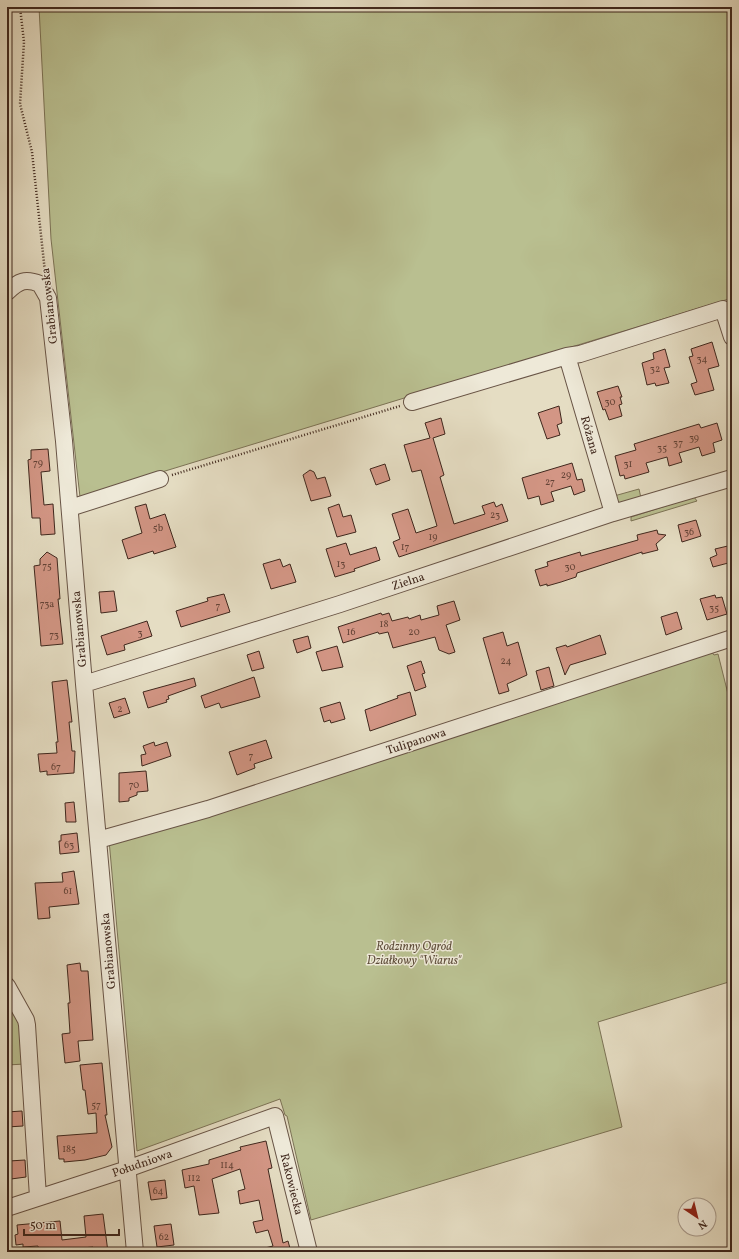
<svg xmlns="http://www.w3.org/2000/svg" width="739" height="1259" font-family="Vollkorn,serif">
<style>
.green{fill:#b9bf90;stroke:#7c7356}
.building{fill:#d39685;stroke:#3f271d}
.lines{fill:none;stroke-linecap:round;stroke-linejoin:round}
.minor-casing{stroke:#685446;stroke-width:18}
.path{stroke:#3f271d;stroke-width:2.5;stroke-dasharray:1 2;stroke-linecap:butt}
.minor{stroke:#eee9d8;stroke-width:16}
.labels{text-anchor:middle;stroke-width:3;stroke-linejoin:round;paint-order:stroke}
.number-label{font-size:10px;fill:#644337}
.street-label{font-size:12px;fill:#3f271d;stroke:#eee9d8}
.park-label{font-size:12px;font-style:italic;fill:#5e4d3a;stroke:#eee9d8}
</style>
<rect width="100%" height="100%" fill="#e5ddc3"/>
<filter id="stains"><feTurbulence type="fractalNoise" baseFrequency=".005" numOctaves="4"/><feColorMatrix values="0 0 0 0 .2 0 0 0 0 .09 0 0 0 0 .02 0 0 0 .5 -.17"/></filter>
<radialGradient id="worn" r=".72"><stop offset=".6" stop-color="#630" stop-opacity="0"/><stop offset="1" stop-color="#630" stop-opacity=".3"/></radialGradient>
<path class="green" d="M39,7H732V298L80,497L51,239Z
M639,489L641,498L625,505L617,503L614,496Z
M694,497L697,501L631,521V517Z
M711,651L714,655L718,654L732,710V981L598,1022L622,1127L311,1220L287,1116L285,1115L280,1099L137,1151L109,840Z
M7,994L22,1022L25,1064L7,1065Z"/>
<path class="building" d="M712,342L719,366L708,369L714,390L695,395L691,384L697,382L689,357L693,356L691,349Z
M665,349L670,367L664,368L669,383L656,386L655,383L647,385L642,363L654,359L653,353Z
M618,386L622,397H620L622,404L619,405L622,416L609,420L605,409L603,410L597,392Z
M559,406L562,423L557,425L560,435L547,439L538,413Z
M441,418L445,434L433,438L444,475L440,477L454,524L485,514L482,506L494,502L496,507L502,504L508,521L399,557L393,542L400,539L392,514L408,509L416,533L437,526L421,470L412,472L404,445L430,438L425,423Z
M717,423L722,440L713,443L715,452L702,456L699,447L679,453L682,462L669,466L667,457L646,463L649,472L625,479L624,475L620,476L615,456L636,450L634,444L699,424L701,428Z
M48,449L50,471L41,472L44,505L53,504L55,534L41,535L40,518H32L28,460L31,459V450Z
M572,463L577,480L582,479L585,491L574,495L571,486L551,492L554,501L541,505L539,496L528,499L522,478Z
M385,464L390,480L376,485L370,469Z
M310,470L314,472L317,479L325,477L331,496L311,501L303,475Z
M146,504L150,519L165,514L176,547L154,554L153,551L128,559L122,540L142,533L135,507Z
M339,504L343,517L351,515L356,532L337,537L328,508Z
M696,520L701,536L682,542L678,525Z
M657,530L658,534L666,535L656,544L658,550L642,554V552L577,573L576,577L561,582L547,586V584L540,586L535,570L548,566L547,562L580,552L581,556L638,540L637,535Z
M346,543L350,555L376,547L380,560L354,569L355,571L335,577L326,549Z
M732,545V562L713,567L710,558L717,555L715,549Z
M47,552L57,558L60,599H58L63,644L41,646L34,566L40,565V559Z
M280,559L283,567L290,564L296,582L271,589L263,564Z
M114,591L117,611L101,613L99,592Z
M224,594L230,612L181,627L176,611L208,601L207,598Z
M715,595L716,598L722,597L727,614L707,620L700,599Z
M454,601L460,620L446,625L455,652L449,654L439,650L435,637L393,648L388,632L379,634L378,632L343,643L338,627L381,613L382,615L389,613L392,621L408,617L409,619L420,615L421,620L439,615L437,606Z
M677,612L682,629L666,635L661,617Z
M147,621L152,636L124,645L125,650L107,655L101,636Z
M503,632L507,646L518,642L527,675L507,684L509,691L499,694L483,638Z
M600,635L606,654L570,665L565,675L556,648L566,645L567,647Z
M308,636L311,648L297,653L293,640Z
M337,646L343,667L322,671L316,652Z
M259,651L264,668L252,671L247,655Z
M421,661L425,673L422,674L426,687L415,691L407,666Z
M549,667L554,686L541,690L536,671Z
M254,677L260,697L221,708L219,703L205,708L201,696Z
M194,678L196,686L168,696L169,699L166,700L167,702L148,708L143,692Z
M67,680L72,722H69L72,751H75L74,773L47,775V771L40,772L38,754L57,753L56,742H58L52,682Z
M410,692L416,715L370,731L365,710L398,698L397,696Z
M125,698L130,713L114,718L109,703Z
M340,702L345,719L331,723L330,720L324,722L320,708Z
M266,740L272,758L254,764L255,768L237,775L229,752Z
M154,742L155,746L167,742L171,756L142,766L141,755L146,754L143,746Z
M146,771L148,791L137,792V795L129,798V801L119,802V773Z
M74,802L76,822H66L65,803Z
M77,833L79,852L60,854L59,841H61V835Z
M74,871L79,904L49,907L50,918L38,919L35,883L63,882L62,873Z
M80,963L81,971H88L93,1040L78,1041L80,1061L65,1063L62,1034L70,1033L68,1003H70L67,965Z
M102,1063L107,1115H105L112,1147L106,1155L85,1160L64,1162V1159H59L57,1136L97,1133L96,1113L88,1114L85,1090H83L80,1065Z
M22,1111L23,1126L7,1127V1112Z
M266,1141L272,1168L268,1169L283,1243L288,1241L291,1252H261V1249L273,1246L268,1230L256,1233L253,1222L263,1220L259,1200L240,1204L238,1191L245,1189L240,1169L212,1179L219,1213L199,1215L194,1186L185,1188L182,1170L209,1164V1160L241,1150L240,1147Z
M25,1160L26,1177L11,1179L9,1161Z
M165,1180L167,1198L151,1200L148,1182Z
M103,1214L108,1252H94L93,1247L39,1252L38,1246L23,1247V1244L16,1245L15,1235L18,1234L17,1225L60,1221L62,1240L86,1237L84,1216Z
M171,1224L174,1245L157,1247L154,1226Z"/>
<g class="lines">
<g class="minor-casing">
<path id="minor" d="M7,292C19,281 25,278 40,284L48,298L64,441L84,684L135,1252
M567,356L613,513
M412,402L567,356L580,354L723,309L732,337
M70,508L160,479
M84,684L340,604L613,513L732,478
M98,840L208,809L732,638
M7,986L26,1020L27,1025L38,1197
M7,1208L127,1169L275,1116L309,1252"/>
</g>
<path class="path" d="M20,7L24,42L20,104L32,152L45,272
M172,475L400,406"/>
<use href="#minor" class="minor"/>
</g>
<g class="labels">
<g class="number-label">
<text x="702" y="362">34</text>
<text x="655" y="372">32</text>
<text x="610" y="405">30</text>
<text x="694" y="441">39</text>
<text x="678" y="446">37</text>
<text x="662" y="451">35</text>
<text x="38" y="466">79</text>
<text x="628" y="467">31</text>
<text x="566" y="478">29</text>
<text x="550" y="485">27</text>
<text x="495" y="518">23</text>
<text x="158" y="531">5b</text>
<text x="689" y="535">36</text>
<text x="433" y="540">19</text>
<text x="405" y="550">17</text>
<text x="341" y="567">13</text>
<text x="47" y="569">75</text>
<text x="570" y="570">30</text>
<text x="47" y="607">73a</text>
<text x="218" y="609">7</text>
<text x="714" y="611">35</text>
<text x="384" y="627">18</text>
<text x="351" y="635">16</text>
<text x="414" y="635">20</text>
<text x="140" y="636">3</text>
<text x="54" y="638">73</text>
<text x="506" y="664">24</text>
<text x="120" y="712">2</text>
<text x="251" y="759">7</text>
<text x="56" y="770">67</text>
<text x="134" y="788">70</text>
<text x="69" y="848">63</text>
<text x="68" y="894">61</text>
<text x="96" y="1108">57</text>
<text x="69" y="1152">185</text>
<text x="227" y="1168">114</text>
<text x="194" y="1181">112</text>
<text x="158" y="1194">64</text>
<text x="164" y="1240">62</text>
</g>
<g class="street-label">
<text transform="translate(49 306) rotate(-96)" y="4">Grabianowska</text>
<text transform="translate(590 435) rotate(74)" y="4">Różana</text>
<text transform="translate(408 581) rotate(-18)" y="4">Zielna</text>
<text transform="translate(79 629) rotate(-95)" y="4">Grabianowska</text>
<text transform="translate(416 741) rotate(-18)" y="4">Tulipanowa</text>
<text transform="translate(108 951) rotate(-95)" y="4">Grabianowska</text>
<text transform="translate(142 1163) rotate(-19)" y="4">Południowa</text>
<text transform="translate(292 1184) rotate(76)" y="4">Rakowiecka</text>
</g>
<g class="park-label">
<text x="414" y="950">Rodzinny Ogród<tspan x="414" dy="14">Działkowy "Wiarus"</tspan></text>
</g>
</g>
<rect width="739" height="1259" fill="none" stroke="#e5ddc3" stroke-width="24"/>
<rect x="8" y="8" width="723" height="1243" fill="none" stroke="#3f271d" stroke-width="2"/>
<rect x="12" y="12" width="715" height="1235" fill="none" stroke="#3f271d"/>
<g transform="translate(697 1217) rotate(145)"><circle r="19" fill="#eee9d8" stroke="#a89b8d"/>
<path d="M0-3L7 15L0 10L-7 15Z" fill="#8f2418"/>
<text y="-6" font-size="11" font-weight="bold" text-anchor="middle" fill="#3f271d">N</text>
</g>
<path d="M24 1229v6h95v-6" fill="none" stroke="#3f271d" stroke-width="2"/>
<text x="30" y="1229" font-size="12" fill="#3f271d" stroke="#eee9d8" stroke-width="3" paint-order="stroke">50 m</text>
<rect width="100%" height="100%" filter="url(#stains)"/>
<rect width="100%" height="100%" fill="url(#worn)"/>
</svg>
